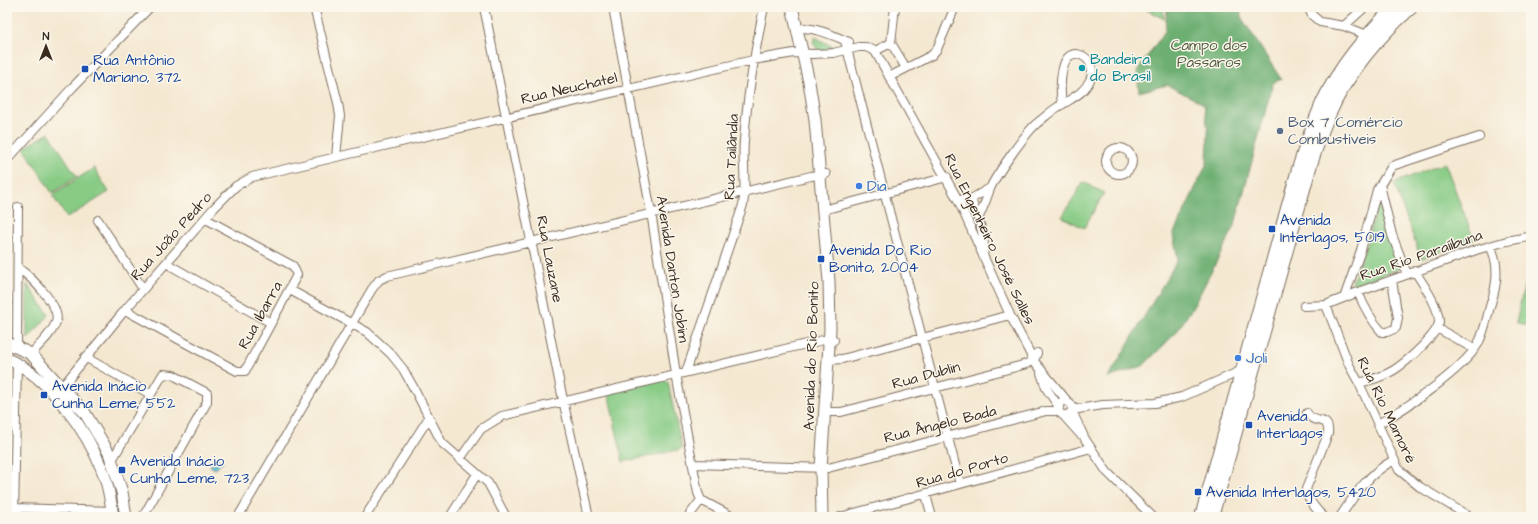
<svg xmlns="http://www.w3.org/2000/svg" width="1538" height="524" font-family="'Architects Daughter',sans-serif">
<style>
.green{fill:#87cb85;stroke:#617a52}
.forest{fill:#6daf72;stroke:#546c48}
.water{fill:#4cb8c8;stroke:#447173}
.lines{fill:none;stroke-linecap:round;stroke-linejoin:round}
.street-casing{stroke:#7c6c5d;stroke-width:10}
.secondary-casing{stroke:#7c6c5d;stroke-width:13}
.primary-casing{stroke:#7c6c5d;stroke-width:14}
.street{stroke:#fff;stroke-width:8}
.secondary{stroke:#fff;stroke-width:11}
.primary{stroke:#fff;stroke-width:12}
.culture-dot{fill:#0f9aa8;stroke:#fbf7ec;stroke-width:1.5}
.transit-dot{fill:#1a4fb4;stroke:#fbf7ec;stroke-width:1.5}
.service-dot{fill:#5c6f8a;stroke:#fbf7ec;stroke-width:1.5}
.shop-dot{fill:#3f7fe0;stroke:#fbf7ec;stroke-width:1.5}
.labels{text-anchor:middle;stroke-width:3;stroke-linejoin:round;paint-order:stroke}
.park-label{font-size:15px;fill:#525a3d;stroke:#fbf7ec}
.culture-label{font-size:15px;fill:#0d838f;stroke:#fbf7ec;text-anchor:start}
.transit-label{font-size:15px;fill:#164399;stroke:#fbf7ec;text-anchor:start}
.street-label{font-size:15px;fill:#3b2a1e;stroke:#fbf7ec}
.service-label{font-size:15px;fill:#4e5e75;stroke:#fbf7ec;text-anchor:start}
.shop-label{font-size:15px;fill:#366cbe;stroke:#fbf7ec;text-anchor:start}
</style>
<rect width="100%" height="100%" fill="#fbf7ec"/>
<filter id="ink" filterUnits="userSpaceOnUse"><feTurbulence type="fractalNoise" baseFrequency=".025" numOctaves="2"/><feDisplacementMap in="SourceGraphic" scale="8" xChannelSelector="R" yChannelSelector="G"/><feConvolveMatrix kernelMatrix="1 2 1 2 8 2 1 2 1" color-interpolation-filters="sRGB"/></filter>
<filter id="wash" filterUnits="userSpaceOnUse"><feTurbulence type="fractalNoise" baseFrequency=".012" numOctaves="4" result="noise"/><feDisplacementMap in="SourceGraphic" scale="16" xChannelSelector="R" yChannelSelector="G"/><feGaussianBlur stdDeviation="0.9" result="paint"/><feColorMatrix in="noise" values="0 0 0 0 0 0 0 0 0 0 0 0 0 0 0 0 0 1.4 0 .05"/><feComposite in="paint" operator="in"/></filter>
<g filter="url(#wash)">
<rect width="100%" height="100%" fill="#f4e8d1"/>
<path class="green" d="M1141,7H1163L1164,19Z
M815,37L839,50L818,51L813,42Z
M49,133L77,177L52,193L24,148Z
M1445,163L1474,240L1421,259L1394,183Z
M94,168L109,192L67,218L52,195Z
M1083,182L1104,193L1084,228L1062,217Z
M1379,199L1401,264L1399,269L1351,286L1364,251Z
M27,284L49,315L28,339L27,334Z
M1524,286L1531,287V326L1516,323Z
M663,379L668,382L682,449L623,462L608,392Z"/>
<path class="forest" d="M1167,7H1240L1241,17L1281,79L1273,83L1234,228L1193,307L1176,333L1143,366L1108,378L1178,259L1173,235L1207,163L1208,131L1204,104L1167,85L1139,92L1137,71L1165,31Z"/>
<path class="water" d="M216,458L223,462L215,469L210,466Z"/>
</g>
<g filter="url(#ink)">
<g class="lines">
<g class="street-casing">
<path id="street" d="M314,7L338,103L340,116L336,157
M484,7L563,400L589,517
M613,7L651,212L676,374L698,493L701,500L733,517
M895,7L891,43L906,68
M1308,7L1312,15L1320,22L1344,26L1367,35
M1344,26L1365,7
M804,28C820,29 834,36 849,42
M845,41L960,484
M875,51L891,43
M889,77L932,55L937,49L955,7
M1106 161a13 13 0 1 1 26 0a13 13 0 1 1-26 0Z
M7,160L72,88L150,7
M1380,185L1392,235L1407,274
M971,199C977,218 987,235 983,256
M958,200L971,199L990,188
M823,210L947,177
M979,217C983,208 987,198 990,189C995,176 1026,133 1036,124C1044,118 1054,108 1063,104C1074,97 1084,93 1090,80C1094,72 1092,61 1083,56C1058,44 1060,91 1062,104
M98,220L143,289
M166,263L271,323
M18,268C30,276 62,307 56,322C52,334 40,344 31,354
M290,290L367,332L391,354L403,369L416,392L442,443L488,483L506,517
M1358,292C1364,307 1371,320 1382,332H1387L1396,328L1398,318L1392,280
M1344,298L1361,250L1377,190L1392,166L1479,137
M1326,305L1349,365L1359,383L1399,470L1420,487L1470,517
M1304,306L1326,305L1358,292L1476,250L1507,241L1528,237
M125,310L237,371H245L297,275L293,266L206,219
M1437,328L1474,349
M17,346L18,207
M85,357L150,394
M828,360L842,359L1010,315
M686,372L743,205C747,183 742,162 744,141C747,96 755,51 764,7
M1041,373L1046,388L1059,407
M1359,383C1371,380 1383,377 1394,370C1405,363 1439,334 1439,321C1438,304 1423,285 1415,271
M62,387L125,310L214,208L236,186L252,177L298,166L753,60L794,53L813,54L833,53L859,47H866L875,51L958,200L1010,315L1034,361L1068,402
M1058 408a7 7 0 1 1 14 0a7 7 0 1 1-14 0Z
M1072,410L1103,405L1155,403L1182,397L1245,369
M1072,411L1085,439L1107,472L1153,517
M825,412H841L1023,365L1034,361L1037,353
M1307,413C1314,426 1330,414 1328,434L1306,489C1307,499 1317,511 1324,517
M1063,415L1080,434
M1378,424C1406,408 1462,371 1478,344C1485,331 1487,316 1491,303C1497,285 1500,264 1490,246
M460,459L481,429L502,416L823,340H834
M112,460L163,374L173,375L207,393V402L143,517
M693,464L828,468L1046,411H1059
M926,495L932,517
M14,508L112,511
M14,517L17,362
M238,517L372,289L379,280L387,276L811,176L826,174
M365,517L428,419
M450,517L477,474
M688,517L701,500
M840,517L1091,448
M1340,517C1355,494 1369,473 1394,460"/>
</g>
<g class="secondary-casing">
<path id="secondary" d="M792,7L809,82L815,120L829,281L830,329L821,468L822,517
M7,343L31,354L85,413L109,453L122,492L126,517
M7,359C48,375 88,432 103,472C109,487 111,502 113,517"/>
</g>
<g class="primary-casing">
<path id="primary" d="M1201,517L1298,169C1305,147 1313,124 1322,103C1339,66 1366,35 1394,7
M1212,517L1311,164C1317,147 1322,129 1330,113C1347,74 1380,35 1412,7"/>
</g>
<use href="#street" class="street"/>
<use href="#secondary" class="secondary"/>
<use href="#primary" class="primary"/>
</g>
</g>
<circle class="culture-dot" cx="1082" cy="68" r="4"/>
<g class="transit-dot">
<rect x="81" y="65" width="8" height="8" rx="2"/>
<rect x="1268" y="225" width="8" height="8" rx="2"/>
<rect x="817" y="255" width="8" height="8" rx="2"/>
<rect x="40" y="391" width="8" height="8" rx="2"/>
<rect x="1245" y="421" width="8" height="8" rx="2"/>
<rect x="118" y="466" width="8" height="8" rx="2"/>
<rect x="1194" y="488" width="8" height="8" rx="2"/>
</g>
<circle class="service-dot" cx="1280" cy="131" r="4"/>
<g class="shop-dot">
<circle cx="859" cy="186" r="4"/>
<circle cx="1238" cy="358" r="4"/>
</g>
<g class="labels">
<g class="park-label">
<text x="1209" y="50">Campo dos<tspan x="1209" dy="17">Passaros</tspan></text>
</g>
<g class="culture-label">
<text x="1090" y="64">Bandeira<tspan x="1090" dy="17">do Brasil</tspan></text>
</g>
<g class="transit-label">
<text x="93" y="65">Rua Antônio<tspan x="93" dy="17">Mariano, 372</tspan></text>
<text x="1280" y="225">Avenida<tspan x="1280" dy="17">Interlagos, 5019</tspan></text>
<text x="829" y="255">Avenida Do Rio<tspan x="829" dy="17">Bonito, 2004</tspan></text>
<text x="52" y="391">Avenida Inácio<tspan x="52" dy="17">Cunha Leme, 552</tspan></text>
<text x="1257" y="421">Avenida<tspan x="1257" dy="17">Interlagos</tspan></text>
<text x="130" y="466">Avenida Inácio<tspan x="130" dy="17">Cunha Leme, 723</tspan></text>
<text x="1206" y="497">Avenida Interlagos, 5420</text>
</g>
<g class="street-label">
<text transform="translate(569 88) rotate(-13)" y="5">Rua Neuchatel</text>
<text transform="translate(731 157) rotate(-87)" y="5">Rua Tailândia</text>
<text transform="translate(171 236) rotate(-48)" y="5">Rua João Pedro</text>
<text transform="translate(990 239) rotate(64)" y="5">Rua Engenheiro José Salles</text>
<text transform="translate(1421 255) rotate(-19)" y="5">Rua Rio Paraíibuna</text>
<text transform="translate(550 259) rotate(79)" y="5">Rua Lauzane</text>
<text transform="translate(673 269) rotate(81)" y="5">Avenida Danton Jobim</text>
<text transform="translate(260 315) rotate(-61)" y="5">Rua Ibarra</text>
<text transform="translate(811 356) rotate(-88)" y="5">Avenida do Rio Bonito</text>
<text transform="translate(926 375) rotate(-15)" y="5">Rua Dublin</text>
<text transform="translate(1387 410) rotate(64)" y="5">Rua Rio Mamoré</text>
<text transform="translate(940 424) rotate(-14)" y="5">Rua Ângelo Bada</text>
<text transform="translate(962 470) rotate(-16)" y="5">Rua do Porto</text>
</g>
<g class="service-label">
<text x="1288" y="127">Box 7 Comércio<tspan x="1288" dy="17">Combustíveis</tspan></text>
</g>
<g class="shop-label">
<text x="867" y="191">Dia</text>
<text x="1246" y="363">Joli</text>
</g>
</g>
<rect width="1538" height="524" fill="none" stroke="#fbf7ec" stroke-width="24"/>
<g transform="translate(46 46)" stroke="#fbf7ec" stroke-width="3" paint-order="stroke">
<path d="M0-3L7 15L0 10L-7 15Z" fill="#3b2a1e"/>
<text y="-6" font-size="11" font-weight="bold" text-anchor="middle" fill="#3b2a1e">N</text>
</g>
</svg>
